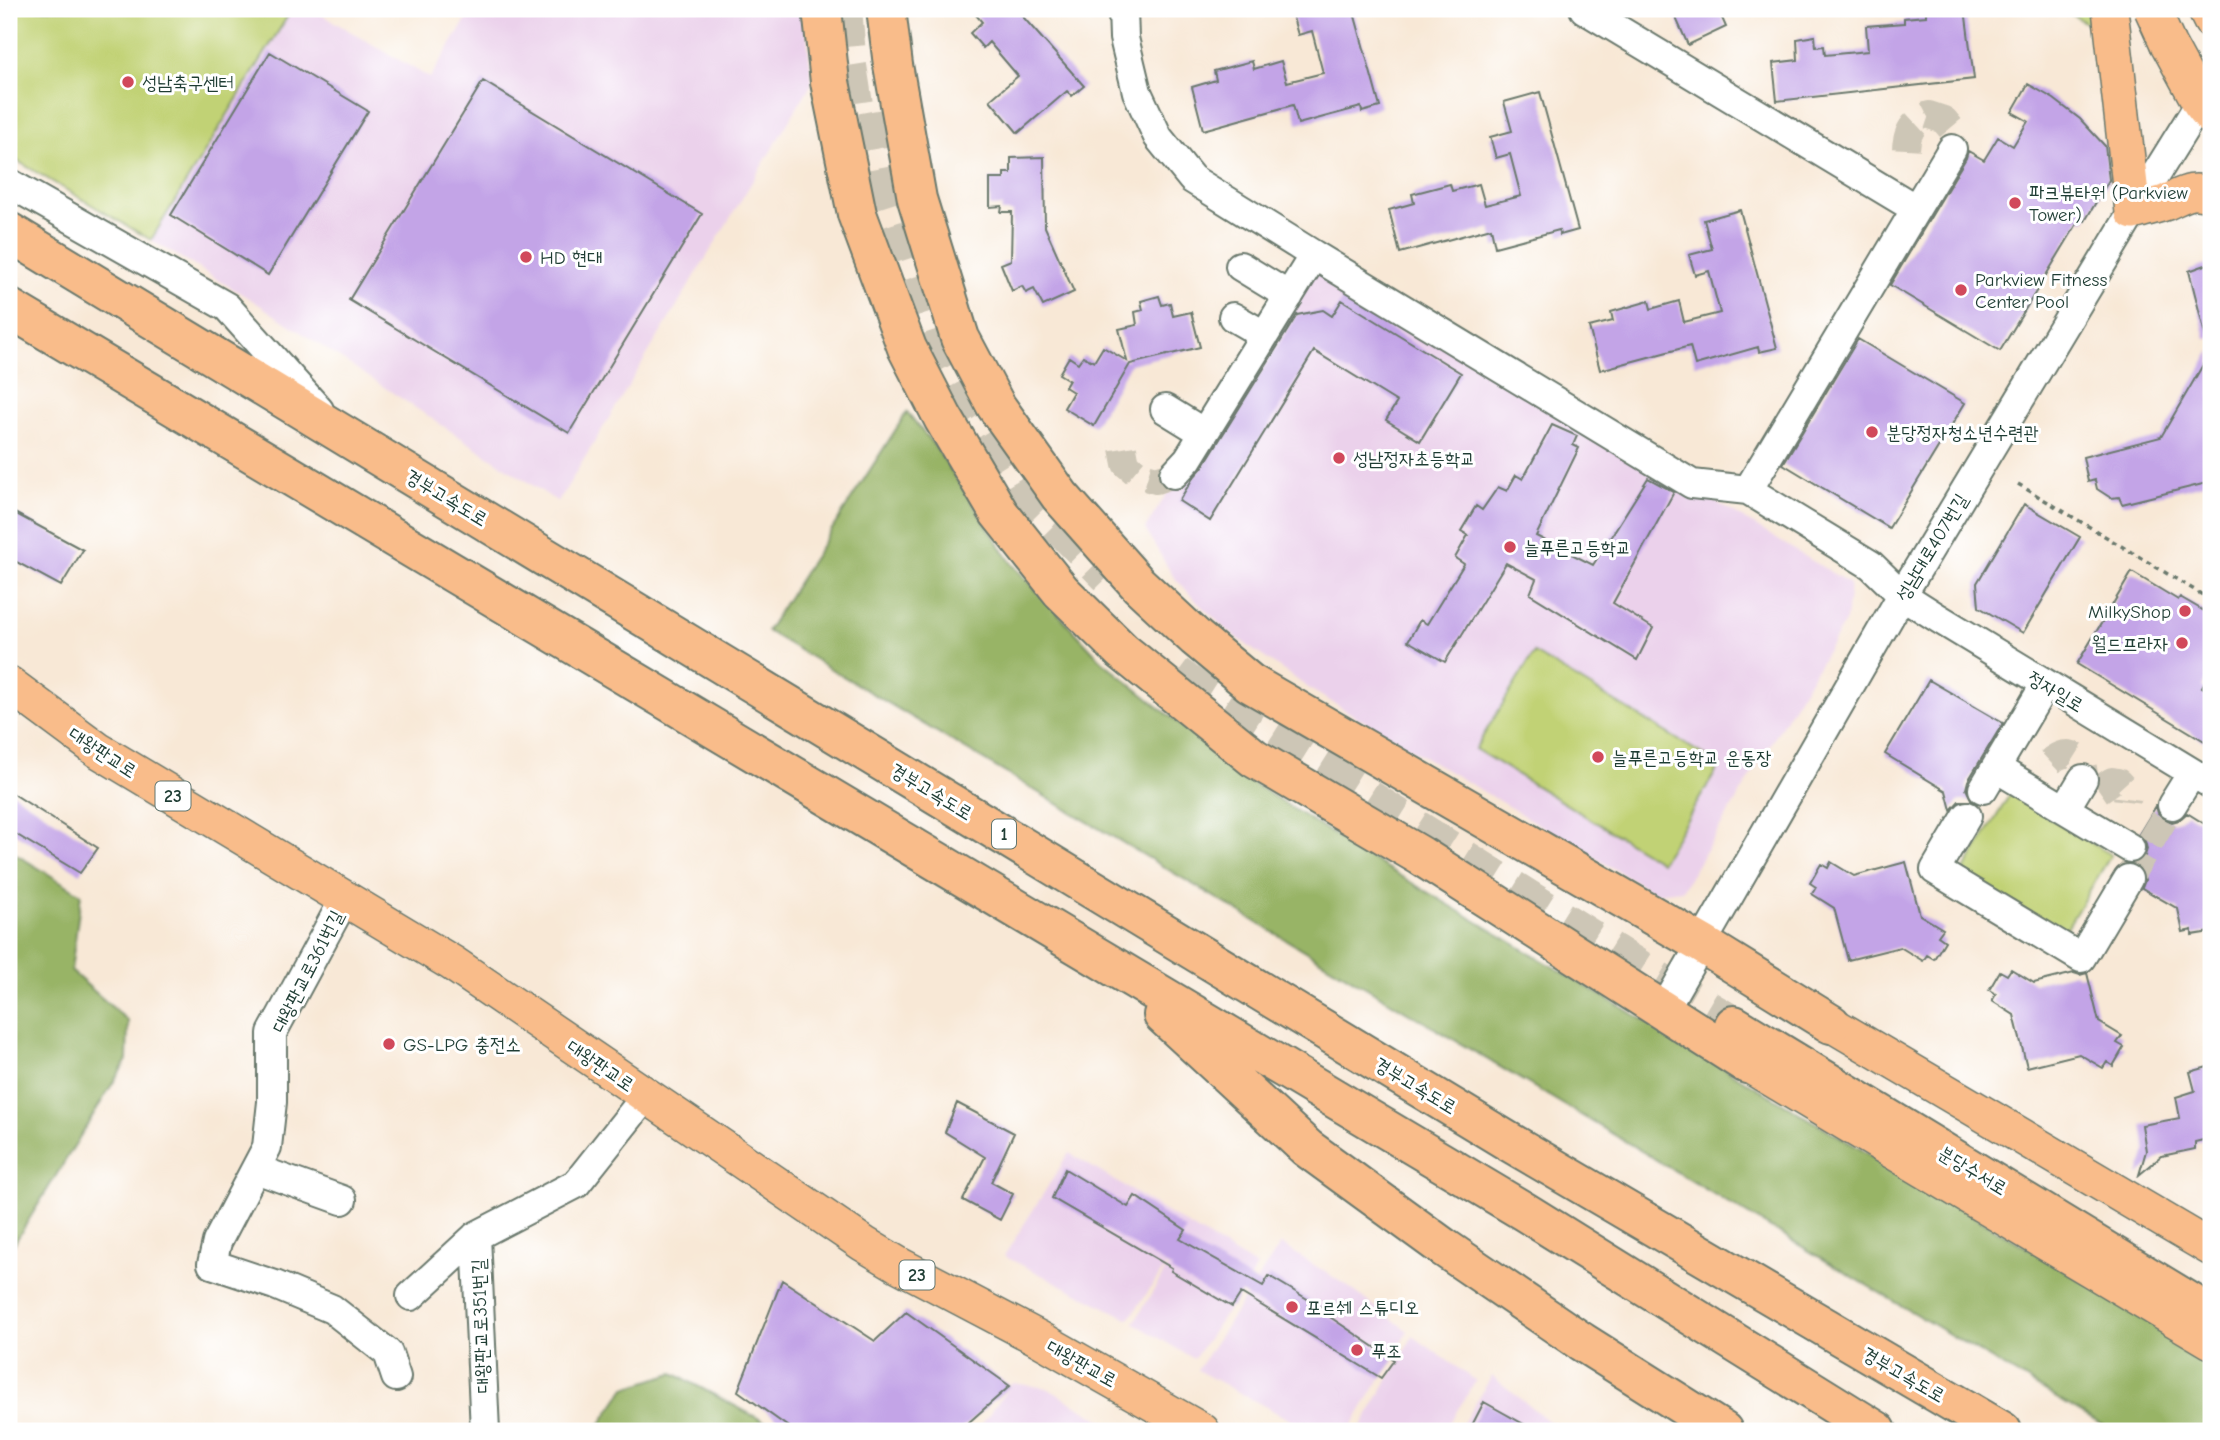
<svg xmlns="http://www.w3.org/2000/svg" width="2220" height="1440" font-family="'Comic Neue','Poor Story',sans-serif">
<style>
.built{fill:#ebd1eb}
.green{fill:#c1d275;stroke:#708854;stroke-width:2}
.forest{fill:#98b466;stroke:#5c784d;stroke-width:2}
.building{fill:#c3a4e7}
.lines{fill:none;stroke-linecap:round;stroke-linejoin:round}
.minor-tunnel{stroke:#cdc6b6;stroke-width:28;stroke-dasharray:28 14;stroke-linecap:butt}
.highway-tunnel{stroke:#cdc6b6;stroke-width:38;stroke-dasharray:38 19;stroke-linecap:butt}
.minor-casing{stroke:#6b796d;stroke-width:32}
.major-casing{stroke:#6b796d;stroke-width:38}
.highway-casing{stroke:#6b796d;stroke-width:42}
.path{stroke:#6b796d;stroke-width:3.5;stroke-dasharray:5 5;stroke-linecap:butt}
.minor{stroke:#fff;stroke-width:28}
.major{stroke:#f9bc8a;stroke-width:35}
.highway{stroke:#f9bc8a;stroke-width:38}
.major-bridge-casing{stroke:#6b796d;stroke-width:38;stroke-linecap:butt}
.major-bridge{stroke:#f9bc8a;stroke-width:35}
.poi-dot{fill:#d1495b;stroke:#fff;stroke-width:2.5}
.labels{text-anchor:middle;stroke-width:6;stroke-linejoin:round;paint-order:stroke}
.shield{fill:#fff;stroke:#627771;stroke-width:2}
.shield-label{font-size:18px;font-weight:bold;fill:#1f3d34}
.poi-label{font-size:19px;fill:#1f3d34;stroke:#fff;text-anchor:start}
.street-label{font-size:19px;fill:#1f3d34;stroke:#fff}
</style>
<rect width="100%" height="100%" fill="#fff"/>
<filter id="ink" filterUnits="userSpaceOnUse"><feTurbulence type="fractalNoise" baseFrequency=".0143" numOctaves="2"/><feDisplacementMap in="SourceGraphic" scale="14" xChannelSelector="R" yChannelSelector="G"/><feConvolveMatrix kernelMatrix="1 2 1 2 8 2 1 2 1" color-interpolation-filters="sRGB"/></filter>
<filter id="wash" filterUnits="userSpaceOnUse"><feTurbulence type="fractalNoise" baseFrequency=".00686" numOctaves="4" result="noise"/><feDisplacementMap in="SourceGraphic" scale="28" xChannelSelector="R" yChannelSelector="G"/><feGaussianBlur stdDeviation="1.57" result="paint"/><feColorMatrix in="noise" values="0 0 0 0 0 0 0 0 0 0 0 0 0 0 0 0 0 1.4 0 .05"/><feComposite in="paint" operator="in"/></filter>
<g filter="url(#wash)">
<rect width="100%" height="100%" fill="#f8e8d6"/>
<path class="built" d="M292,9H312L430,78L473,9H804L812,83L558,502L252,300L151,240Z
M1314,255L1850,584L1846,620L1682,890L1655,893L1313,691L1255,651L1226,629L1195,600L1173,576L1145,529Z
M1069,1153L1257,1267L1194,1359L1134,1323L1181,1245L1129,1319L1004,1256Z
M1281,1244L1350,1288L1408,1331L1349,1431H1311L1197,1370Z
M1413,1336L1476,1381L1444,1431H1359Z
M1492,1376L1561,1431H1458Z
M1012,1383L1047,1388L1120,1431H977Z"/>
<path class="green" d="M9,9H292L151,240L9,156Z
M2063,9H2097L2101,32Z
M1534,653L1720,765L1661,862L1475,749Z
M2010,794L2111,855L2063,934L1962,874Z"/>
<path class="forest" d="M907,412L937,449L1012,564L1102,661L1251,782L1375,861L2211,1357V1431H2112L767,631Z
M9,850L81,894L71,971L128,1021L127,1060L9,1252Z
M673,1373L782,1431H596L625,1388Z"/>
<g id="blocks">
<path class="building" d="M971,9H1016L1084,86L1072,96L1067,91L1018,133L990,100L1018,76L989,42L983,48L970,33L982,22Z
M1313,9H1353L1380,107L1362,112L1361,107L1298,124L1293,105L1203,130L1192,87L1216,80L1214,71L1252,61L1254,69L1281,61L1287,82L1323,73L1312,31L1298,35L1292,14Z
M1672,9H1718L1726,27L1688,45Z
M1926,9H1965L1974,79L1777,101L1773,63L1798,60L1797,39L1815,36L1816,47L1824,46L1825,55L1868,51L1866,26L1904,23V18L1926,16Z
M270,52L368,111L268,275L171,215Z
M483,81L702,214L569,433L349,300Z
M2028,84L2054,99L2080,119L2105,146L2109,180L2085,221L2080,219L2000,351L1890,285L1966,158L1968,151L1984,160L1998,137L2013,146L2028,121L2012,112Z
M1540,92L1578,230L1560,235L1559,230L1495,247L1491,228L1400,253L1389,210L1414,203L1412,194L1450,184L1452,191L1479,184L1485,205L1521,196L1510,154L1496,158L1490,137L1512,131L1504,102Z
M1044,157L1045,227L1074,292L1043,306L1034,289L1026,293L1022,286L1012,291L1001,264L1011,260L1012,212H1001L1002,206L990,207V179H1004V173H1011V158Z
M1740,210L1777,348L1759,352L1758,347L1695,365L1690,346L1600,370L1589,327L1613,321L1611,312L1649,301L1651,309L1679,301L1684,322L1720,313L1709,271L1695,275L1689,255L1712,249L1704,220Z
M2211,263V337L2206,338L2189,271Z
M1159,296L1162,305L1170,303L1173,316L1191,312L1200,347L1130,364L1094,426L1064,408L1073,392L1065,387L1069,380L1059,374L1069,357L1078,363L1083,356L1094,362L1103,347L1127,361L1119,329L1137,325L1135,312L1143,310L1141,301Z
M1342,300L1461,373L1420,441L1386,420L1397,402L1314,351L1210,521L1179,501L1193,478L1202,468L1297,315L1323,310L1332,316Z
M1858,339L1965,403L1889,528L1783,464Z
M2211,351V482L2122,504L2119,497L2111,498L2097,489L2095,480L2088,482L2083,457L2161,437Z
M1552,425L1577,436L1573,445L1579,448L1536,536L1593,565L1648,478L1674,492L1613,603L1653,628L1637,660L1530,594L1536,579L1506,563L1445,662L1408,641L1420,620L1427,624L1464,564L1455,558L1468,535L1461,531L1476,506L1482,510L1498,487L1507,491L1516,475L1523,479Z
M2024,504L2080,537L2023,633L1979,607L1977,583Z
M9,510L83,550L61,586L9,558Z
M2132,572L2178,600L2180,597L2211,615V671L2202,687L2211,693V745L2077,664Z
M1929,680L2003,723L1968,781L1966,789L1972,801H1959L1951,810L1946,791L1885,754Z
M9,791L98,848L80,873L9,830Z
M2156,806L2158,813L2164,819L2172,822L2179,820L2187,813L2211,828V932L2192,935V930L2183,932L2178,909L2142,888L2145,880L2143,872L2133,864L2139,862L2145,856L2147,849L2145,841L2139,834Z
M1831,862L1854,876L1906,862L1920,915L1943,929L1938,936L1945,941L1934,959L1927,955L1923,961L1900,947L1848,960L1834,908L1812,894L1816,887L1810,883L1821,864L1828,868Z
M2011,969L2034,983L2074,973L2080,975L2087,973L2099,1022L2122,1036L2117,1043L2124,1047L2113,1066L2107,1062L2103,1068L2079,1054L2027,1067L2014,1015L1992,1001L1996,994L1989,990L2000,971L2007,975Z
M2211,1066V1138L2195,1142V1149L2162,1156L2139,1175L2146,1151L2142,1125L2180,1118L2176,1097L2195,1091L2190,1072Z
M957,1103L1014,1133L991,1182L1013,1194L1000,1220L963,1200L985,1157L945,1132Z
M1065,1169L1128,1207L1135,1196L1186,1230L1180,1239L1263,1286L1269,1276L1329,1312L1327,1315L1394,1360L1381,1378L1241,1293L1232,1307L1171,1271L1172,1268L1052,1198Z
M782,1280L875,1341L906,1312L1010,1386L959,1431H794L738,1391Z
M1484,1402L1536,1431H1469Z"/>
</g>
</g>
<g filter="url(#ink)">
<use href="#blocks" fill-opacity="0" stroke="#6b796d" stroke-width="2"/>
<g class="lines">
<path class="minor-tunnel" d="M1906,149C1907,130 1913,123 1929,115L1944,120L1954,132L1952,149
M1123,448L1126,464L1139,475L1156,480L1174,474
M2050,762C2068,745 2087,757 2083,779
M2099,790L2112,781L2118,782L2128,793L2127,801
M2128,879L2172,805"/>
<path class="highway-tunnel" d="M843,9L848,66L861,149
M877,110L893,196L938,334L980,411L1041,507L1109,576
M1176,675L1199,692L1649,975L1734,1025"/>
<g class="minor-casing">
<path id="minor" d="M1123,9L1124,38L1137,92L1158,137L1192,179L1314,255
M1584,9L1916,209L1748,490L1871,565L1902,595L1938,618L2211,784
M9,183L227,307L319,410
M1916,209L1952,149
M1240,266L1289,296
M1233,317L1264,335
M1165,409L1204,433
M1174,474L1188,459L1314,255L1692,484L1748,490
M1996,768L2130,848
M1983,789L2045,685
M2172,805L2192,773
M2065,809L2083,779
M1967,816L1935,870L2081,958L2128,879
M345,898L272,1033V1102L267,1147L217,1242L212,1264L275,1285L332,1309L388,1353L396,1377
M1663,1011L1902,595L2146,190L2200,103L2211,90
M256,1169L342,1200
M411,1296L476,1236
M485,1431L476,1236L576,1184L646,1096"/>
</g>
<g class="major-casing">
<path id="major" d="M2110,9L2133,212C2144,208 2157,206 2167,202C2185,194 2192,188 2211,195
M2205,9L2211,21
M2168,44L2200,103L2211,117
M9,684L98,750L452,963L864,1244L899,1265L1038,1338L1202,1431
M1831,1024L2211,1248
M1747,1064L2211,1341"/>
</g>
<g class="highway-casing">
<path id="highway" d="M822,9L830,82L857,214L907,348L943,418L999,513L1061,591L1122,651L1254,758L1421,856L1747,1064
M886,9L893,65L917,199L960,338L996,406L1060,496L1139,585L1196,638L1250,683L1702,944L1831,1024
M9,232L1506,1140L2002,1431
M9,308L1525,1212L1877,1431
M1163,1015L1307,1148L1443,1247L1582,1342L1723,1431
M1734,1025L2211,1315"/>
</g>
<path class="path" d="M2018,484L2211,600"/>
<use href="#minor" class="minor"/>
<use href="#major" class="major"/>
<use href="#highway" class="highway"/>
<g class="major-bridge-casing">
<path id="major-bridge" d="M2152,9L2168,44"/>
</g>
<use href="#major-bridge" class="major-bridge"/>
</g>
</g>
<g class="poi-dot">
<circle cx="128" cy="82" r="7"/>
<circle cx="2015" cy="203" r="7"/>
<circle cx="526" cy="257" r="7"/>
<circle cx="1961" cy="290" r="7"/>
<circle cx="1872" cy="432" r="7"/>
<circle cx="1339" cy="458" r="7"/>
<circle cx="1510" cy="547" r="7"/>
<circle cx="2185" cy="611" r="7"/>
<circle cx="2182" cy="643" r="7"/>
<circle cx="1598" cy="757" r="7"/>
<circle cx="389" cy="1044" r="7"/>
<circle cx="1292" cy="1307" r="7"/>
<circle cx="1357" cy="1350" r="7"/>
</g>
<g class="labels">
<g class="shield">
<rect x="155.5" y="781.5" width="35" height="29" rx="5"/>
<rect x="992" y="819.5" width="24" height="29" rx="5"/>
<rect x="899.5" y="1260.5" width="35" height="29" rx="5"/>
</g>
<g class="shield-label">
<text x="173" y="802">23</text>
<text x="1004" y="840">1</text>
<text x="917" y="1281">23</text>
</g>
<g class="poi-label">
<text x="142" y="89">성남축구센터</text>
<text x="2029" y="199">파크뷰타워 (Parkview<tspan x="2029" dy="22">Tower)</tspan></text>
<text x="540" y="264">HD 현대</text>
<text x="1975" y="286">Parkview Fitness<tspan x="1975" dy="22">Center Pool</tspan></text>
<text x="1886" y="439">분당정자청소년수련관</text>
<text x="1353" y="465">성남정자초등학교</text>
<text x="1524" y="554">늘푸른고등학교</text>
<text x="2171" y="618" text-anchor="end">MilkyShop</text>
<text x="2168" y="650" text-anchor="end">월드프라자</text>
<text x="1612" y="764">늘푸른고등학교 운동장</text>
<text x="403" y="1051">GS-LPG 충전소</text>
<text x="1306" y="1314">포르쉐 스튜디오</text>
<text x="1371" y="1357">푸조</text>
</g>
<g class="street-label">
<text transform="translate(447 497) rotate(31)" y="7">경부고속도로</text>
<text transform="translate(1931 547) rotate(-59)" y="7">성남대로407번길</text>
<text transform="translate(2056 691) rotate(31)" y="7">정자일로</text>
<text transform="translate(103 752) rotate(33)" y="7">대왕판교로</text>
<text transform="translate(932 791) rotate(31)" y="7">경부고속도로</text>
<text transform="translate(307 971) rotate(-63)" y="7">대왕판교로361번길</text>
<text transform="translate(601 1065) rotate(34)" y="7">대왕판교로</text>
<text transform="translate(1416 1085) rotate(31)" y="7">경부고속도로</text>
<text transform="translate(1973 1170) rotate(31)" y="7">분당수서로</text>
<text transform="translate(480 1326) rotate(-92)" y="7">대왕판교로351번길</text>
<text transform="translate(1082 1363) rotate(29)" y="7">대왕판교로</text>
<text transform="translate(1904 1374) rotate(30)" y="7">경부고속도로</text>
</g>
</g>
<rect width="2220" height="1440" fill="none" stroke="#fff" stroke-width="35"/>
</svg>
